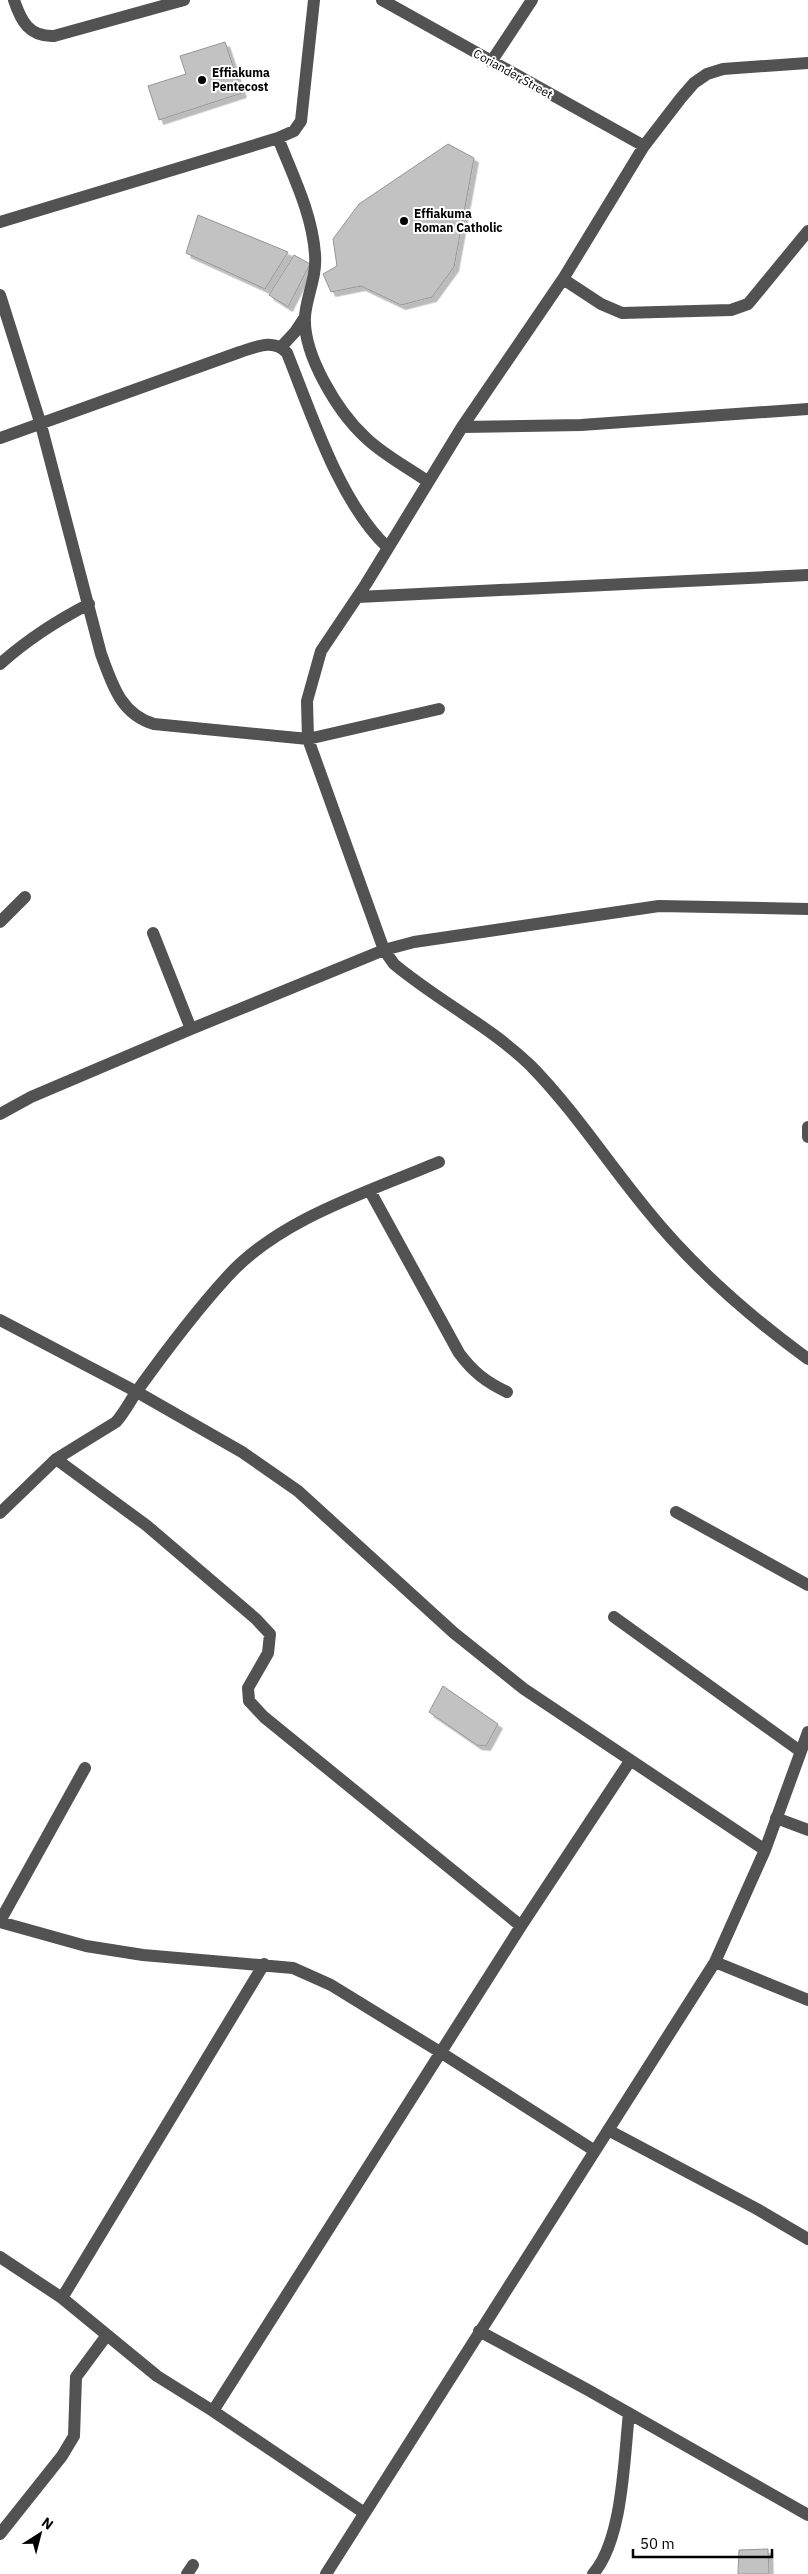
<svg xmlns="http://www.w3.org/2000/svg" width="808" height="2574" font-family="'IBM Plex Sans',sans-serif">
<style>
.building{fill:#c2c2c2;stroke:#969696;filter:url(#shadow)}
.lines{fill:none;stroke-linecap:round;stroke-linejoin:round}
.minor{stroke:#525252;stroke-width:12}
.poi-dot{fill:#000;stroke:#fff;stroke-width:2}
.labels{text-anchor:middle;stroke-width:4;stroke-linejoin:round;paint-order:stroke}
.poi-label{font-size:12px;font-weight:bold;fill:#000;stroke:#fff;text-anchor:start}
.street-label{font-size:12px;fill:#000;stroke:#fff}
</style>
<defs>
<filter id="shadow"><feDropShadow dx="4.5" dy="4.5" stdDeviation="0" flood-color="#0004"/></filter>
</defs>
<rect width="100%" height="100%" fill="#fff"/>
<path class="building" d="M225,42L242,93L159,120L148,86L186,74L180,56Z
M448,144L474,158L454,267L432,297L401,305L361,286L331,292L323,274L337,266L333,239L359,204Z
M198,215L288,252L265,289L186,253Z
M294,255L310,264L288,307L269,295Z
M443,1686L498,1724L486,1746L477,1745L429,1712Z
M768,2549L769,2574H738L739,2550Z"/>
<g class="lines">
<path class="minor" d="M14,0C21,21 29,37 54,36L184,0
M382,0L644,146
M491,62L532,0
M808,63L723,69L707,74L694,83L681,98L644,146L563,279L462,427L366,584L321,651L307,701L308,739L384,950L394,964C438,1001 490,1026 531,1066C574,1110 608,1163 647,1210C693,1267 749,1316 808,1359
M278,138C293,176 312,213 315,254C317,278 306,297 305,317C303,355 338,412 365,437C382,454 407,467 427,481
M0,222L278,138L294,131L301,121L314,0
M563,279L601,304L622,313L731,310L748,304L808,231
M0,295L41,425L101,654C112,683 120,714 154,724L308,739L439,709
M281,347L295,332L305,317
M462,427L581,425L808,409
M0,438L240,352C256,347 274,338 287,353C312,415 339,501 387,547
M358,597L808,575
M0,664C28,639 56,621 89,604
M0,922L25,897
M153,933L191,1029
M0,1114L31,1097L191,1029L384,950L414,942L659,906L808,909
M808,1127V1137
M370,1191L459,1353C473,1372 486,1382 507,1392
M0,1320L137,1392L242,1452L298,1491L454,1633L524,1689L765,1850
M56,1459L146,1525L256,1619L270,1634L268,1653L248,1688L249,1701L264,1717L521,1926
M676,1512L808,1585
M0,1513L56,1459L116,1422C125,1412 130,1401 137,1391C165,1352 195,1312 227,1277C279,1219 368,1192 439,1162
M614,1617L800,1751
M776,1818L808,1830
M0,1921L85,1768
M0,1922L86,1946L143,1955L293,1968L331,1985L440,2052L595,2151
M715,1962L808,2000
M608,2130L757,2209L808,2239
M0,2257L62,2298L157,2376L213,2411
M62,2298L264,1964
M479,2331L588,2390L808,2515
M363,2512L213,2411L521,1926L630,1761
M0,2534L62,2456L74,2436L76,2377L107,2335
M187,2574L193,2565
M326,2574L715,1962L765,1850L808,1732
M593,2574C623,2540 624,2458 629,2413"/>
</g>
<g class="poi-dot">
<circle cx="202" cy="80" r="5"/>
<circle cx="404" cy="221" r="5"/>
</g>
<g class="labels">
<g class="poi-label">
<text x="212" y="77">Effiakuma<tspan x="212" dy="14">Pentecost</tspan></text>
<text x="414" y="218">Effiakuma<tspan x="414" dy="14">Roman Catholic</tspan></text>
</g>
<g class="street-label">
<text transform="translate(513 74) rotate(29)" y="4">Coriander Street</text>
</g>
</g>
<g transform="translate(40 2534) rotate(36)" stroke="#ffffff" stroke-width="4" paint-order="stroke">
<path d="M0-4L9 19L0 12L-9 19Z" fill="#000000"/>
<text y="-8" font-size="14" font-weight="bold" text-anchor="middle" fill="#000000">N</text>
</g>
<path d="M633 2549v8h139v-8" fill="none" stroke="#000000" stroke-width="2.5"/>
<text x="640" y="2549" font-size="15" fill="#000000" stroke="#ffffff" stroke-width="4" paint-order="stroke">50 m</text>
</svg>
